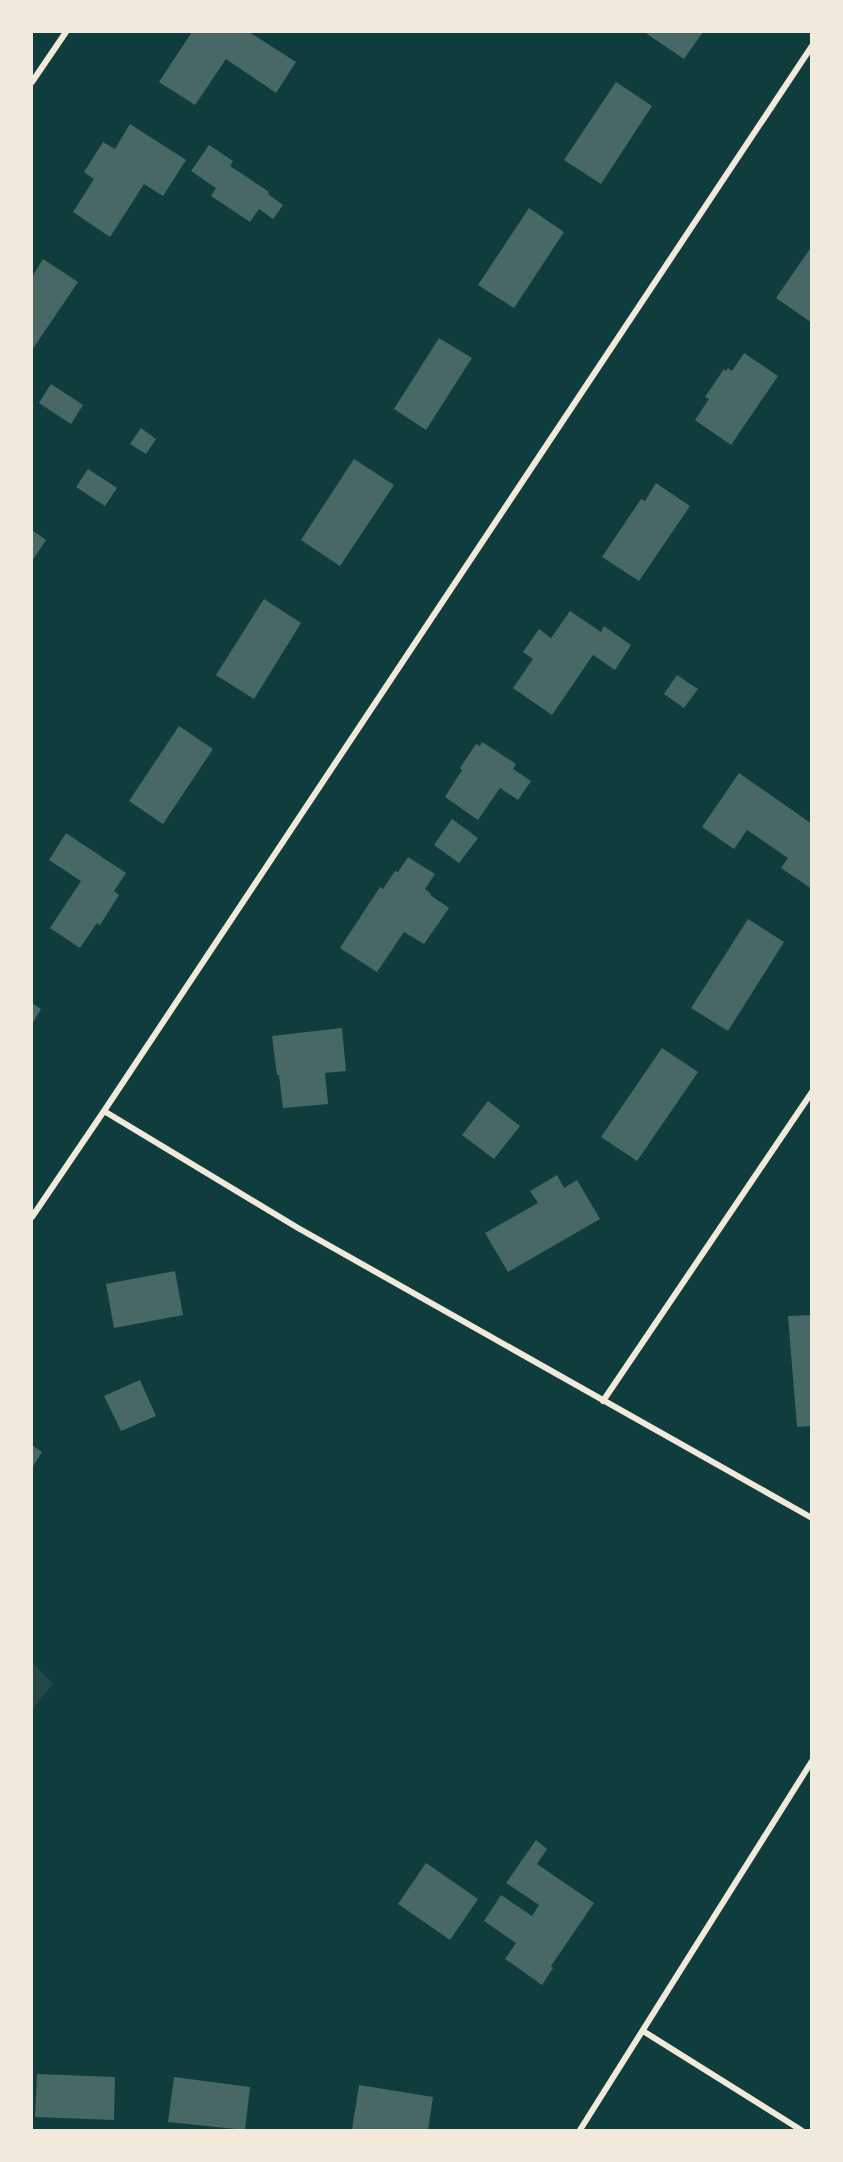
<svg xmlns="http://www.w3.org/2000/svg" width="843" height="2162" font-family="'Source Sans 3',sans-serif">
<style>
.green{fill:#244646}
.building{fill:#486865}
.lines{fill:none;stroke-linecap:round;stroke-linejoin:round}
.minor{stroke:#f1e9da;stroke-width:6}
</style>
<rect width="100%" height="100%" fill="#0f3d3e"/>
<path class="green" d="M32,1662L53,1684L32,1710Z"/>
<path class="building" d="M192,32H249L296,62L276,93L226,59L195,105L159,82Z
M649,32H703L684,59L647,34Z
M616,82L652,106L601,184L564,160Z
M130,124L186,160L163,196L144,184L110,237L73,212L94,179L84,172L103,142L115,149Z
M209,145L233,161L230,166L269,192L268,194L283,205L273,219L259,209L250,222L211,196L216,188L191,171Z
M529,208L564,232L514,308L478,285Z
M812,246V323L776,298Z
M43,259L78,282L32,350V277Z
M439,338L472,358L426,430L394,409Z
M744,353L778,376L731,445L695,420L709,399L705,397L724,369L726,371L728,368L732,371Z
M51,384L83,405L71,424L39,403Z
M141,428L156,439L146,454L130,444Z
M354,459L394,485L340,566L301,540Z
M88,469L117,488L105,506L76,487Z
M656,483L690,506L639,581L602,557L641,499L645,501Z
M32,530L46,540L32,561Z
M264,599L301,623L254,699L216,675Z
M570,611L601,632L604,626L631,645L615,670L593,655L552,715L513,688L533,659L523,652L539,629L551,638Z
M677,675L698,689L684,708L664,694Z
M179,726L213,749L163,824L129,801Z
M482,742L516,764L513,769L531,781L518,800L500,788L478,820L445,797L462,770L460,768L476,744L480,746Z
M739,773L812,824V889L781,868L788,858L747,830L734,849L702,827Z
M452,819L478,838L459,863L434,845Z
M66,833L126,873L114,891L119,895L100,925L97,923L80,948L50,928L81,881L49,860Z
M408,857L435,874L425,889L431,894L430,895L449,908L424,944L404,932L377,972L340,948L380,887L383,889L395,871L398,872Z
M748,919L784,942L728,1031L691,1008Z
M32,1003L41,1009L32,1024Z
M342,1028L346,1071L325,1073L328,1104L283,1108L279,1075H277L272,1036Z
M662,1048L698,1072L637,1161L601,1137Z
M488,1101L520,1126L494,1159L462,1135Z
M557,1175L564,1188L577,1180L600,1219L508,1272L485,1233L538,1203L530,1191Z
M175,1271L183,1315L114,1328L106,1284Z
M812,1315V1426L797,1427L788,1316Z
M140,1380L156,1416L121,1431L104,1396Z
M32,1445L42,1452L32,1468Z
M536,1840L547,1849L537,1864L594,1903L551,1966L553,1968L542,1985L505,1959L516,1943L484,1921L501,1895L532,1916L539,1905L506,1883Z
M426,1863L478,1899L450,1940L398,1904Z
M37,2074L115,2077L114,2120L35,2117Z
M174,2077L250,2087L245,2130L168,2122Z
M359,2085L433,2097L428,2130H352Z"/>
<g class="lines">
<path class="minor" d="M32,82L66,32
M104,1111L298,1228L812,1518
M32,1217L104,1111L812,46
M603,1401L812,1092
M643,2031L801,2130
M580,2130L812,1761"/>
</g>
<rect width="843" height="2162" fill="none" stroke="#f1e9da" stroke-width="66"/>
</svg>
